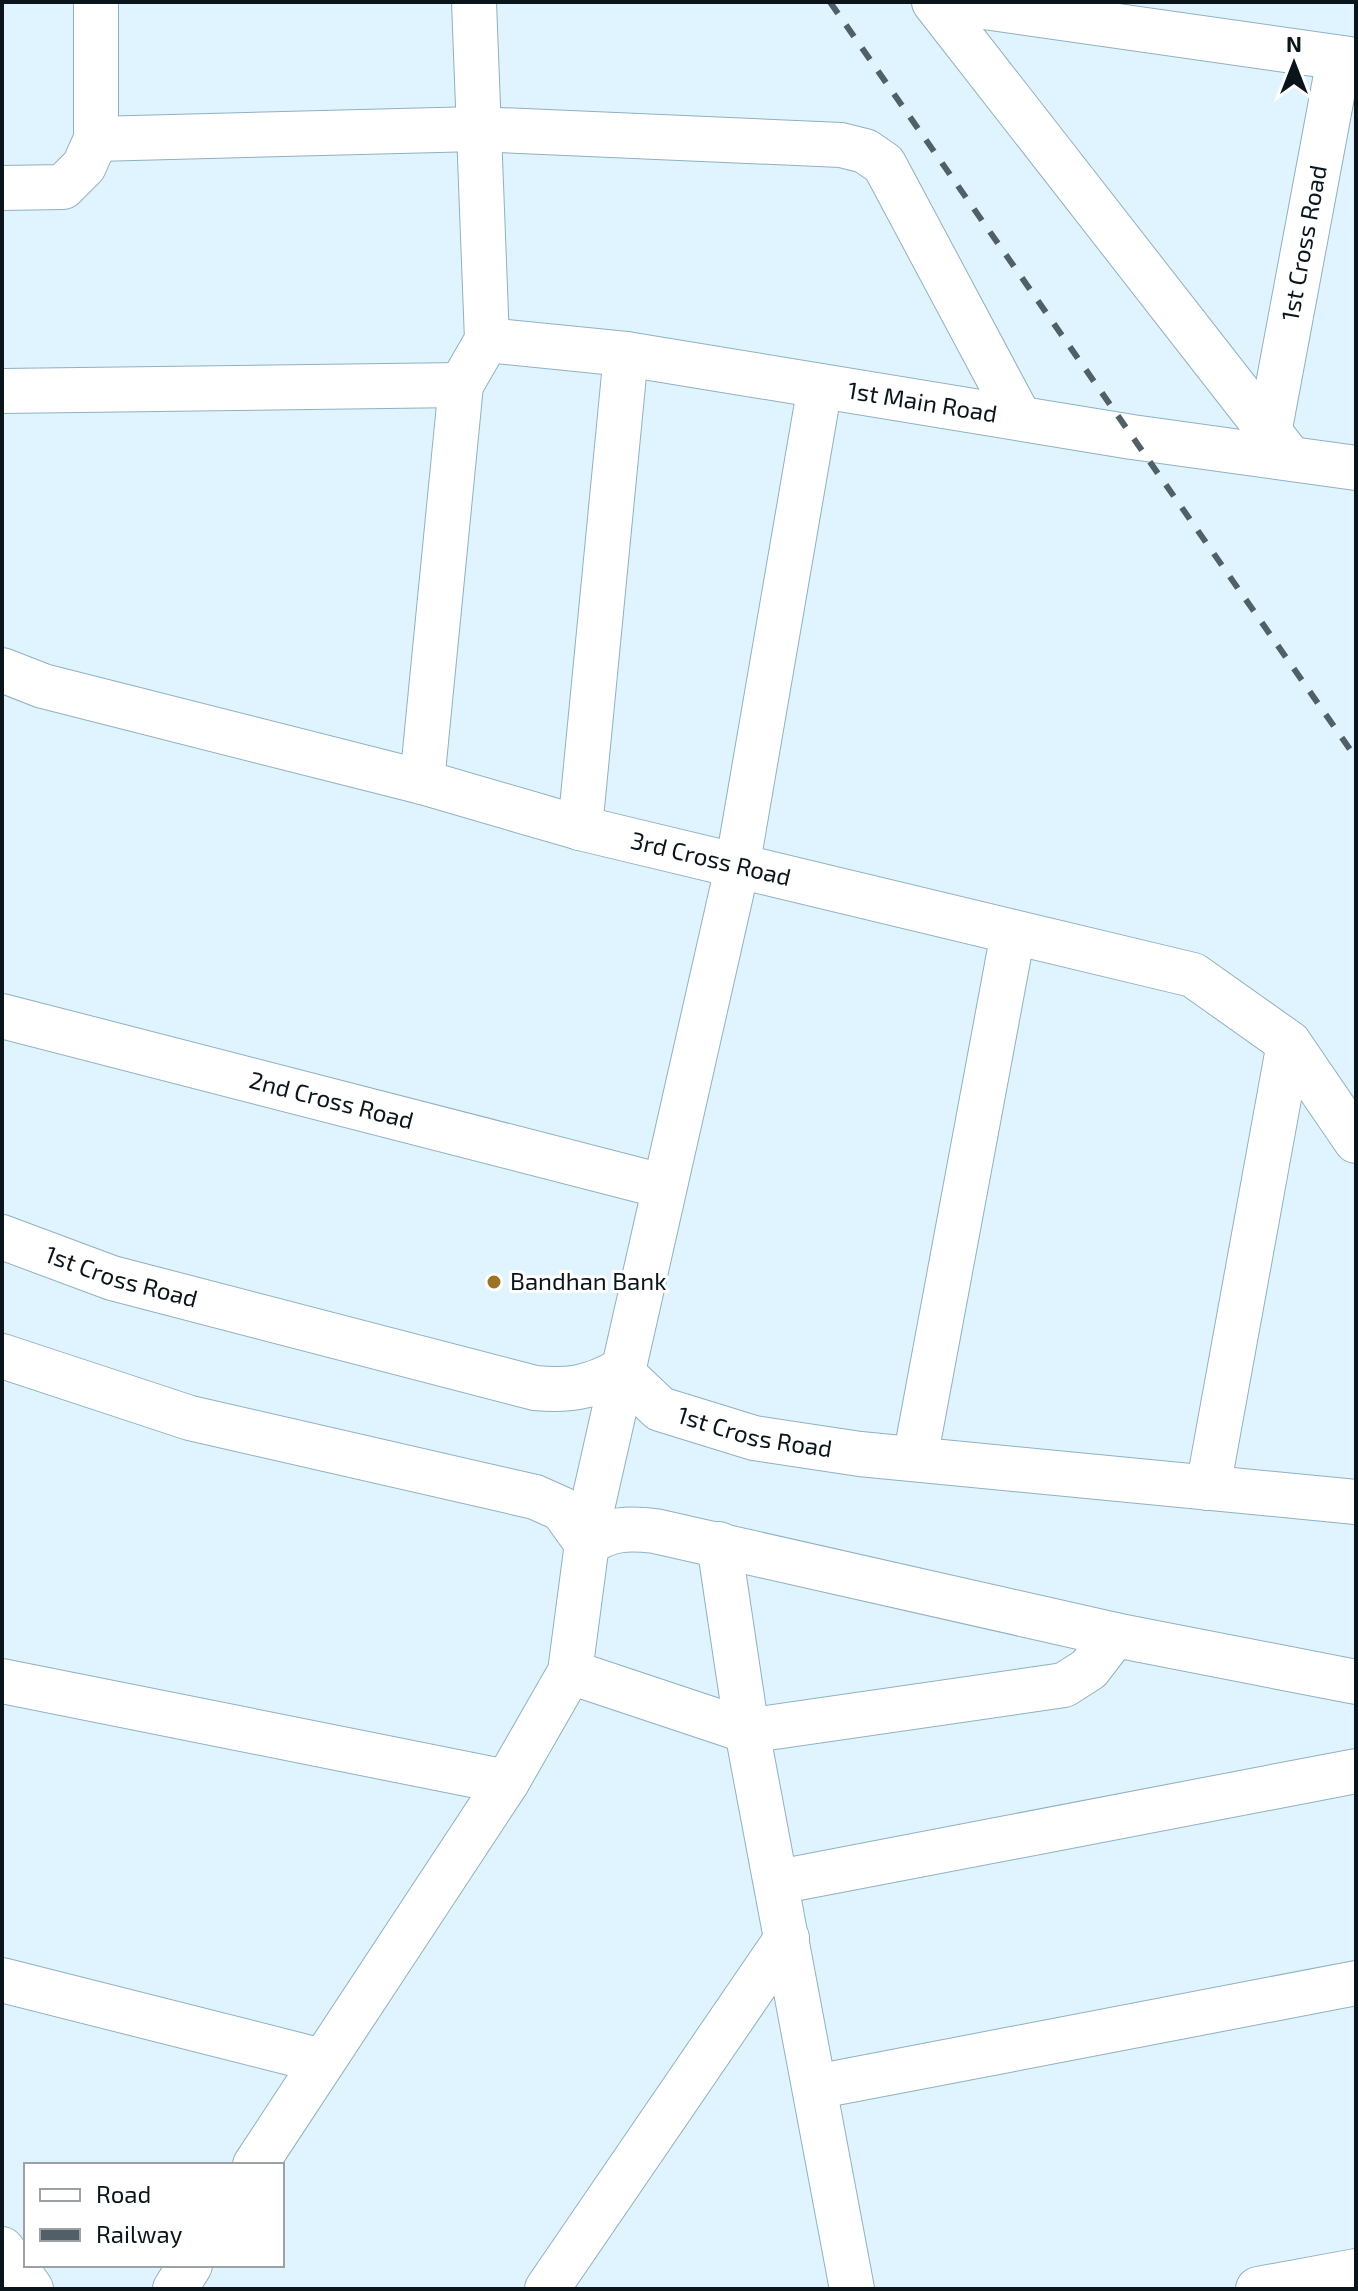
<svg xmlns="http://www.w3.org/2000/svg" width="1358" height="2291" font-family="'Exo 2',sans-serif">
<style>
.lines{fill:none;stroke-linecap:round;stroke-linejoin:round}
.minor-casing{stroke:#90b0c1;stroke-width:46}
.minor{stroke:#fff;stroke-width:44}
.rail{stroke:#516068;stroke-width:6;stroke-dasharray:14 14;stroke-linecap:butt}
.poi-dot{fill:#9e7323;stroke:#fff;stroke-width:3}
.labels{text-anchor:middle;stroke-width:6;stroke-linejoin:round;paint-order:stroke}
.street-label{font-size:24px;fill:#09151b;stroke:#fff}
.poi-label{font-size:24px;fill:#09151b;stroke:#fff;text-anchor:start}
</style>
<rect width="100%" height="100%" fill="#e0f4ff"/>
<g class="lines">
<g class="minor-casing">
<g id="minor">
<path d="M934,2L1289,457"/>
<path d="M949,2L1356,60"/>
<path d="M96,139L477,129L841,145L865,151L884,164L1019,417"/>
<path d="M2,188L63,187L84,166L96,139V2"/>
<path id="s1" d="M487,340L626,354L1132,437L1356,468"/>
<path d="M2,391L461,385"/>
<path id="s2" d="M1270,428L1339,59"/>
<path id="s3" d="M2,670L43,686L422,782L580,828L1193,975L1289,1043L1356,1141"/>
<path d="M422,782L461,385L487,340L474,2"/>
<path d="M580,828L626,354"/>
<path id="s4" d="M2,1016L662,1186"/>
<path id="s5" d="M2,1237L112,1278L535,1388C569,1391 590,1388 620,1371L660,1409L754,1438L860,1454L1356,1502"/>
<path d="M2,1356L190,1418L535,1497L562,1509L587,1544C610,1528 628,1528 655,1531L1115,1635L1356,1682"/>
<path d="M915,1459L1013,933"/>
<path d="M1208,1488L1289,1043"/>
<path d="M719,1544L747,1731L852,2289"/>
<path d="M570,1672L747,1731L1064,1685L1089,1669L1115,1635"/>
<path d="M2,1681L507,1782"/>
<path d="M778,1882L1356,1771"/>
<path d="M2,1980L322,2061"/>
<path d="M815,2087L1356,1983"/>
<path d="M255,2165L507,1782L570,1672L591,1513L737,868L820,386"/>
<path d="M2,2249L31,2289"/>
<path d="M175,2289L190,2265"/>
<path d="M547,2289L787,1938"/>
<path d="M1258,2289L1356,2271"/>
</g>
</g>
<use href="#minor" class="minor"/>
<path class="rail" d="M830,2L1356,758"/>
</g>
<circle class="poi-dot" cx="494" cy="1282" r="8"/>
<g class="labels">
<g class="street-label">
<text dy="8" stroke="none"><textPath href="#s2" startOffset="188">1st Cross Road</textPath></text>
<text dy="8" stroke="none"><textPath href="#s1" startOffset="440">1st Main Road</textPath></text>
<text dy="8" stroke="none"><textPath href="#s3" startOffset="734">3rd Cross Road</textPath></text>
<text dy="8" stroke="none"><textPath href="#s4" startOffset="340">2nd Cross Road</textPath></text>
<text dy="8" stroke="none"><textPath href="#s5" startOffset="126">1st Cross Road</textPath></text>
<text dy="8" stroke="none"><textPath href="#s5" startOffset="796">1st Cross Road</textPath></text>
</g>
<g class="poi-label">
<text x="510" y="1290">Bandhan Bank</text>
</g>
</g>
<rect width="1358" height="2291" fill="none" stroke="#09151b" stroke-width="8"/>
<rect x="24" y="2163" width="260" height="104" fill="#ffffff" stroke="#9da1a4" stroke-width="2"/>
<rect x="40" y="2189" width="40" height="12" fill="#ffffff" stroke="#9da1a4" stroke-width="2"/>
<text x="96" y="2203" font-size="24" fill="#09151b">Road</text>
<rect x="40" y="2229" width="40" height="12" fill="#516068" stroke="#9da1a4" stroke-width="2"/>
<text x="96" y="2243" font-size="24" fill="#09151b">Railway</text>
<g transform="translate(1294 64)" stroke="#ffffff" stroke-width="6" paint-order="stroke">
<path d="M0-6L14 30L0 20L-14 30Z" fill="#09151b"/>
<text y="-12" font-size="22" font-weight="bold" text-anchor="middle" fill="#09151b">N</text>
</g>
</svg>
